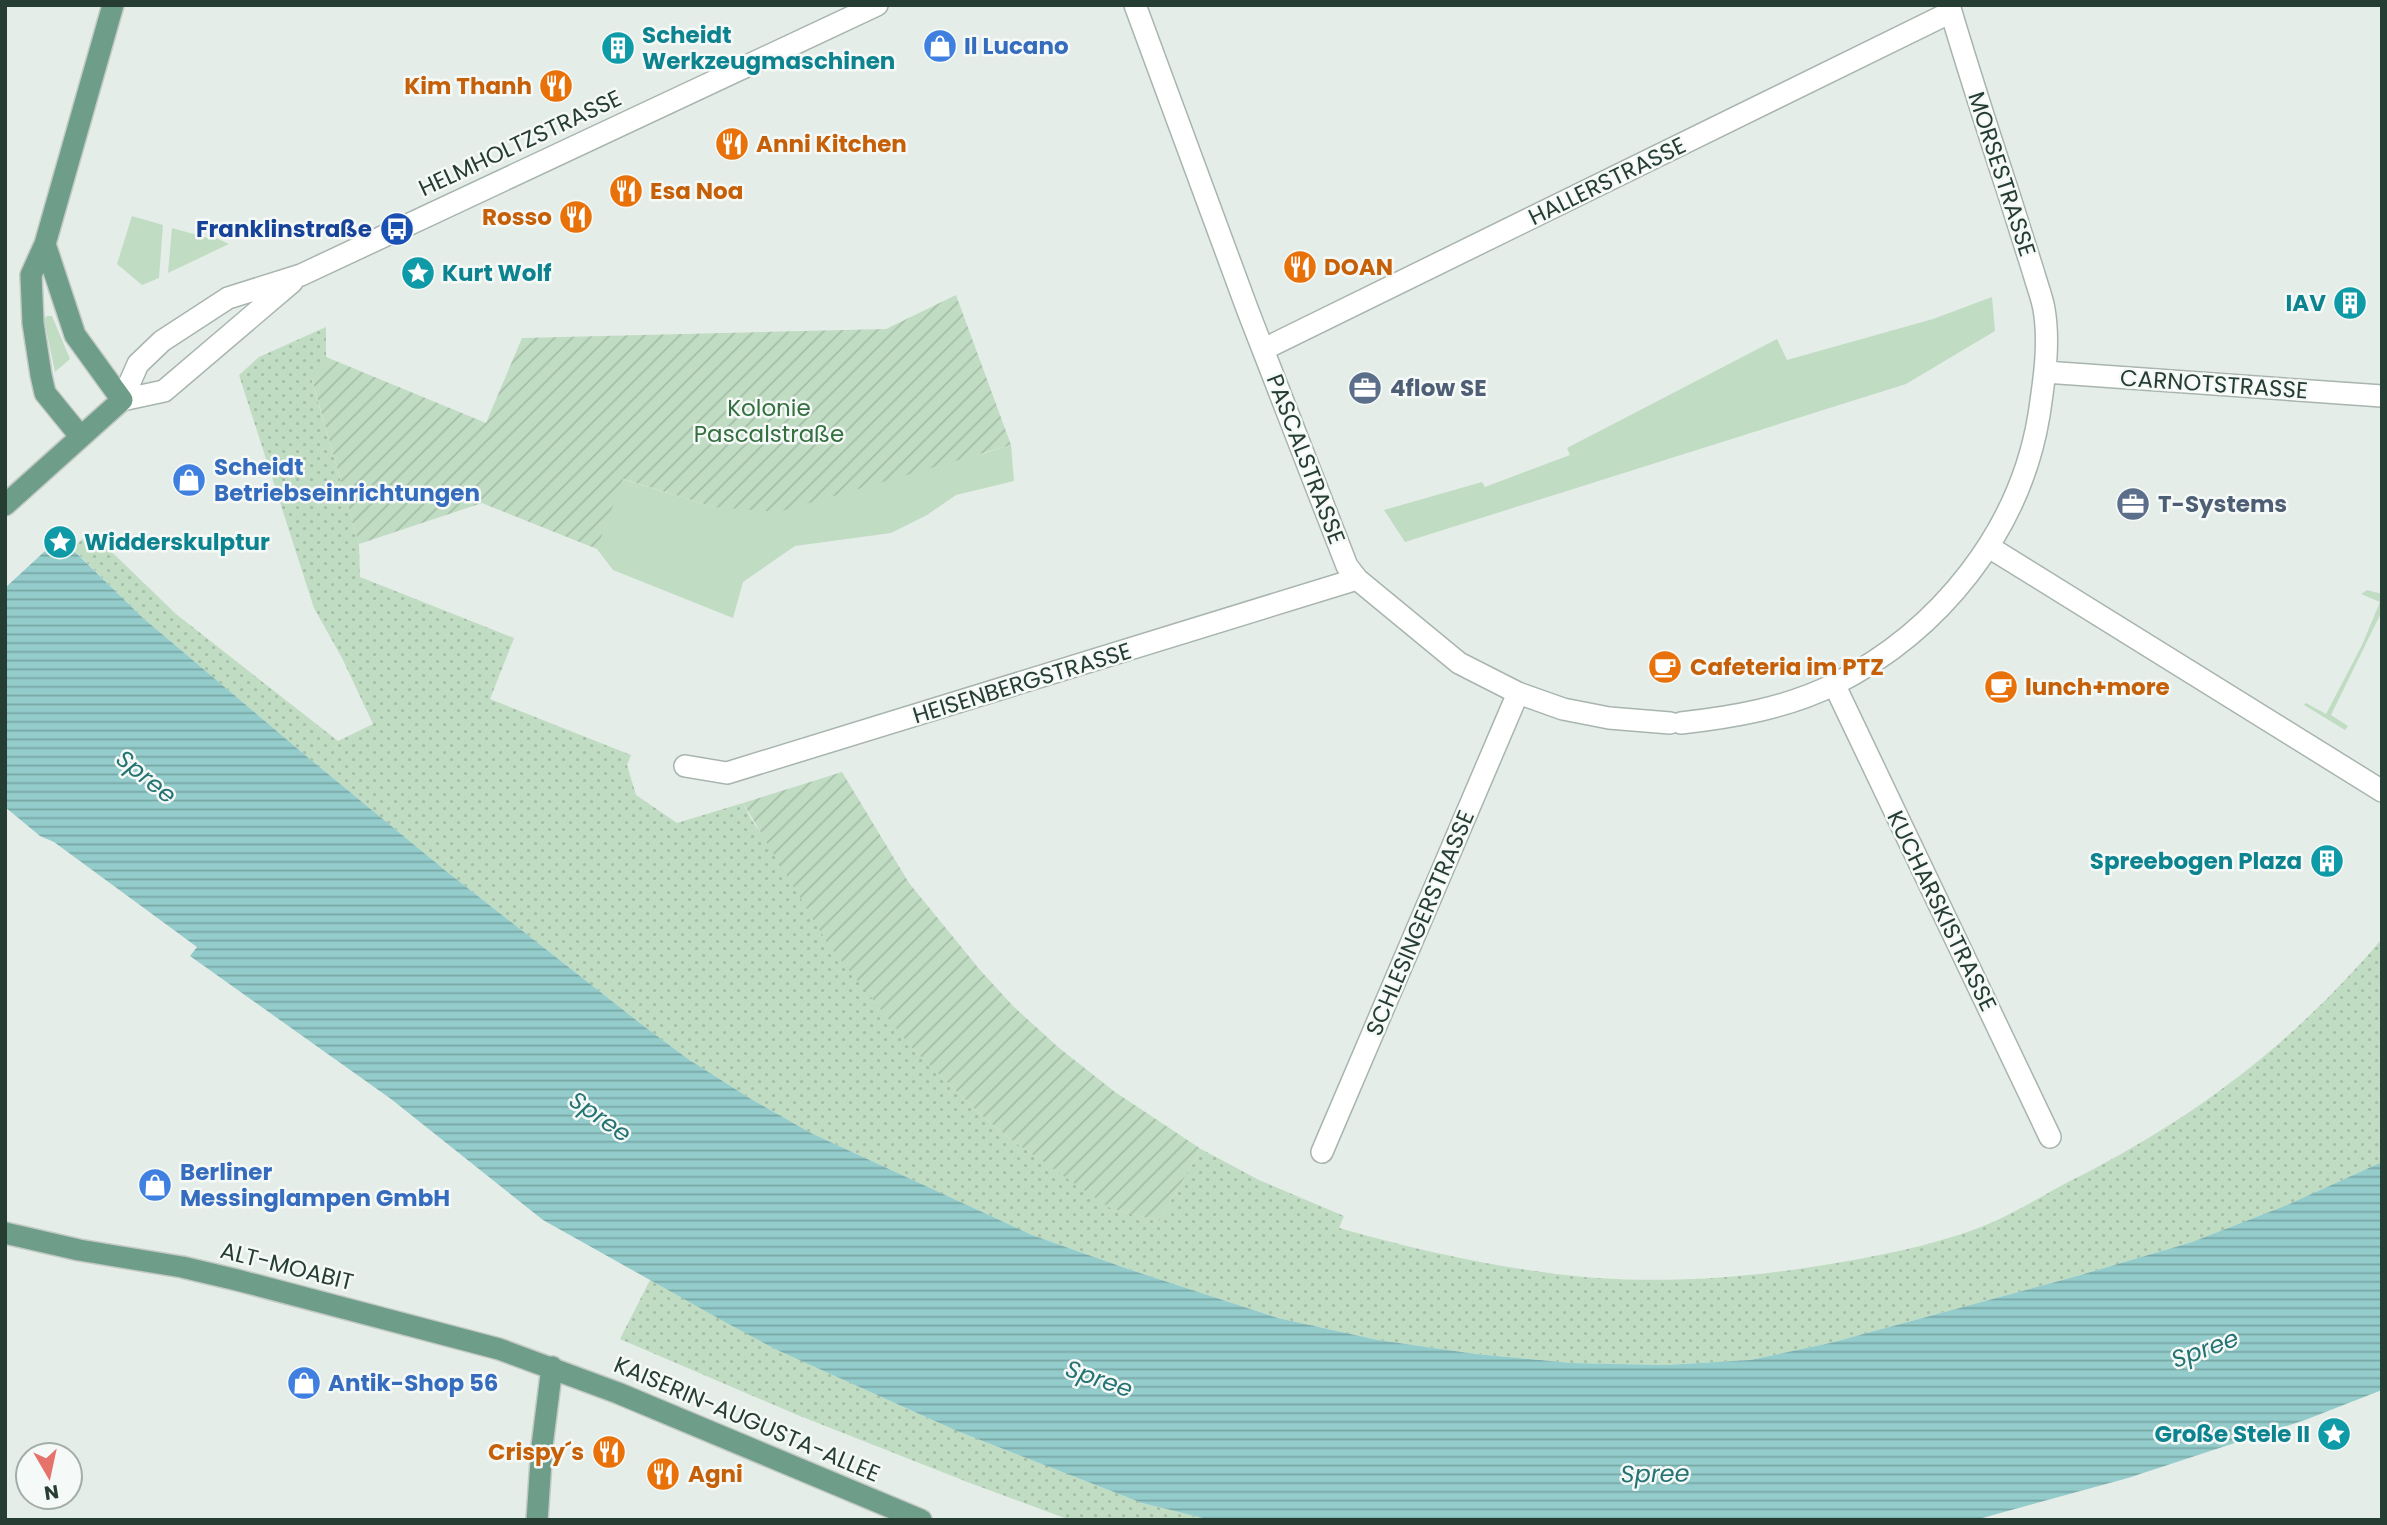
<svg xmlns="http://www.w3.org/2000/svg" width="2387" height="1525" font-family="Poppins,sans-serif">
<style>
.grass{fill:#c0dcc3}
.park{fill:url(#park-dots)}
.garden{fill:url(#garden-furrows)}
.water{fill:url(#water-rules)}
.pier{fill:#e5ede8}
.lines{fill:none;stroke-linecap:round;stroke-linejoin:round}
.minor-casing{stroke:#a8b5ae;stroke-width:24}
.major-casing{stroke:#c2c9c6;stroke-width:24}
.minor{stroke:#fff;stroke-width:21}
.major{stroke:#6e9e89;stroke-width:21}
.labels{text-anchor:middle;stroke-width:5;stroke-linejoin:round;paint-order:stroke}
.culture-label{font-size:23px;font-weight:bold;fill:#0d838f;stroke:#f5f9f7;text-anchor:start}
.shop-label{font-size:23px;font-weight:bold;fill:#366cbe;stroke:#f5f9f7;text-anchor:start}
.food-label{font-size:23px;font-weight:bold;fill:#c56008;stroke:#f5f9f7;text-anchor:start}
.street-label{font-size:23px;fill:#263d33;stroke:#f5f9f7}
.transit-label{font-size:23px;font-weight:bold;fill:#164399;stroke:#f5f9f7;text-anchor:end}
.service-label{font-size:23px;font-weight:bold;fill:#4e5e75;stroke:#f5f9f7;text-anchor:start}
.park-label{font-size:23px;fill:#347040;stroke:#f5f9f7}
.water-label{font-size:24px;font-style:italic;fill:#257473;stroke:#f5f9f7}
</style>
<defs>
<pattern id="park-dots" width="8" height="8" patternUnits="userSpaceOnUse" patternTransform="scale(1.75)"><rect width="8" height="8" fill="#c0dcc3"/><path d="M2 2h.1M6 6h.1" fill="none" stroke="#a5bea8" stroke-width="1.8" stroke-linecap="round"/></pattern>
<pattern id="garden-furrows" width="10" height="10" patternUnits="userSpaceOnUse" patternTransform="scale(1.75)"><rect width="10" height="10" fill="#c0dcc3"/><path d="M-1 1l2-2M0 10L10 0M9 11l2-2" fill="none" stroke="#a5bea8"/></pattern>
<pattern id="water-rules" width="6" height="5" patternUnits="userSpaceOnUse" patternTransform="scale(1.75)"><rect width="6" height="5" fill="#93cccb"/><path d="M0 2.5h6" fill="none" stroke="#78a7a5"/></pattern>
</defs>
<rect width="100%" height="100%" fill="#e5ede8"/>
<path class="grass" d="M132,216L163,225L159,278L142,285L117,264Z
M172,228L215,240L216,238L229,244L168,273Z
M1992,297L1995,331L1906,384L1405,542L1384,510L1482,482L1485,487L1570,455L1567,448L1777,339L1787,360L1933,319Z
M47,316H52L70,359L55,372L44,319Z
M1011,445L1014,481L956,495L927,515L891,533L795,546L743,582L733,618L613,570L597,549L622,479L714,507L985,453Z
M2367,590L2382,594V611L2331,715L2348,726L2345,730L2304,705L2306,703L2326,714L2362,645L2380,602L2361,594Z"/>
<path class="park" d="M326,327V357L312,381L359,544L360,577L514,638L490,699L631,755L627,765L636,795L677,823L743,803L751,819L912,1048L941,1076L980,1114L1013,1141L1111,1208L1159,1221L1201,1149L1259,1180L1344,1216L1339,1228C1406,1247 1474,1263 1542,1272C1643,1287 1748,1279 1848,1261C1893,1253 1950,1241 1993,1222C2020,1210 2047,1193 2074,1179C2197,1117 2293,1043 2382,939V1162L2287,1205L2192,1242L2077,1276L1830,1343L1750,1360L1665,1365L1572,1363L1476,1354L1378,1340L1278,1318L1131,1270L1032,1235L811,1133L751,1099L688,1059L645,1027L446,871L305,755L143,618L72,548L91,532L176,614L338,741L373,724L342,658L314,608L239,375L259,357Z
M650,1280L777,1350L957,1431L1142,1503L1211,1520H1070L970,1483L795,1414L620,1339Z"/>
<path class="garden" d="M956,295L1011,445L778,512L714,507L623,479L597,549L482,503L359,544L312,380L326,357L486,423L522,338L886,329Z
M842,772L909,883L980,970L1013,1006L1058,1047L1115,1092L1201,1149L1159,1221L1110,1208L1013,1141L980,1114L912,1048L828,944L743,803Z"/>
<path class="water" d="M5,486L60,545L65,542L143,618L305,755L446,871L645,1027L688,1059L751,1099L811,1133L1032,1235L1131,1270L1278,1318L1378,1340L1476,1354L1572,1363L1665,1365L1750,1360L1830,1343L2077,1276L2192,1242L2287,1205L2382,1162V1390L2305,1420L2128,1478L1975,1520H1211L1142,1503L957,1431L777,1350L725,1322L543,1220L391,1099L190,956L197,947L54,842L40,836L5,807Z"/>
<path class="pier" d="M5,483L58,539L5,588Z"/>
<g class="lines">
<g class="minor-casing">
<path id="minor" d="M1135,5L1248,311L1347,566L1357,579L1459,663L1518,693L1563,709L1609,718L1670,723
M1264,349L1951,12
M2045,372L2382,396
M122,400L138,364L162,341L228,298L301,275L877,5
M122,400L164,391L292,282
M1989,547L2382,791
M1834,684L2050,1137
M1681,723C1734,717 1787,708 1835,684C1940,631 2020,531 2039,415C2044,381 2050,344 2044,309C2042,297 2037,285 2034,274C2026,248 2018,223 2010,198C1989,134 1968,69 1949,5
M685,766L727,773L1357,579
M1322,1152L1518,693"/>
</g>
<g class="major-casing">
<path id="major" d="M80,436L45,393L41,375L33,323L31,275L45,244L113,5
M5,505L122,400L75,335L45,244
M5,1233L79,1250L182,1267L237,1280L499,1349L618,1393L921,1520
M537,1520L542,1446L552,1367"/>
</g>
<use href="#minor" class="minor"/>
<use href="#major" class="major"/>
</g>
<defs>
<g id="shop-disc" transform="scale(1.75)"><circle r="9.5" fill="#3f7fe0" stroke="#f5f9f7"/><path d="M-5-2.5h2.3a2.7 3.5 0 0 1 5.4 0H5L5.5 6h-11ZM-1.5-2.5h3a1.5 2.3 0 0 0-3 0Z" fill="#fff"/></g>
<g id="building-disc" transform="scale(1.75)"><circle r="9.5" fill="#0f9aa8" stroke="#f5f9f7"/><path d="M-4-6H4V6H1V3H-1V6H-4ZM-2.5-4.3h1.7v1.8h-1.7ZM.8-4.3h1.7v1.8H.8ZM-2.5-1h1.7V.8h-1.7ZM.8-1h1.7V.8H.8Z" fill="#fff"/></g>
<g id="restaurant-disc" transform="scale(1.75)"><circle r="9.5" fill="#e8710a" stroke="#f5f9f7"/><path d="M-5-6h1v4h1v-4h1v4h1v-4h1v5L-1.5 .5V6h-2V.5L-5-1ZM5-6V6H3V1.5H1.5Q1.5-4 5-6Z" fill="#fff"/></g>
<g id="bus-disc" transform="scale(1.75)"><circle r="9.5" fill="#1a4fb4" stroke="#f5f9f7"/><path d="M-5-6H5V4H4V6H2V4H-2V6H-4V4H-5ZM-3.5-4V0h7V-4ZM-3.5 1.2v1.5H-2V1.2ZM2 1.2v1.5H3.5V1.2Z" fill="#fff"/></g>
<g id="sight-disc" transform="scale(1.75)"><circle r="9.5" fill="#0f9aa8" stroke="#f5f9f7"/><path d="M0-6L1.8-2.2L6-1.7L2.9 1.2L3.7 5.4L0 3.3L-3.7 5.4L-2.9 1.2L-6-1.7L-1.8-2.2Z" fill="#fff"/></g>
<g id="office-disc" transform="scale(1.75)"><circle r="9.5" fill="#5c6f8a" stroke="#f5f9f7"/><path d="M-6-3h4V-5.5h4V-3h4V5H-6ZM-1-4.5V-3h2v-1.5ZM-6 0V1H6V0Z" fill="#fff"/></g>
<g id="cafe-disc" transform="scale(1.75)"><circle r="9.5" fill="#e8710a" stroke="#f5f9f7"/><path d="M-5.5-4.5H6V0H3Q3 3.5 0 3.5H-2.5Q-5.5 3.5-5.5 0ZM3-3.2v2h1.7v-2ZM-6 4.5H4V6H-6Z" fill="#fff"/></g>
</defs>
<g fill-rule="evenodd">
<use href="#shop-disc" x="940" y="46"/>
<use href="#building-disc" x="618" y="48"/>
<use href="#restaurant-disc" x="556" y="86"/>
<use href="#restaurant-disc" x="732" y="144"/>
<use href="#restaurant-disc" x="626" y="191"/>
<use href="#restaurant-disc" x="576" y="217"/>
<use href="#bus-disc" x="397" y="229"/>
<use href="#restaurant-disc" x="1300" y="267"/>
<use href="#sight-disc" x="418" y="273"/>
<use href="#building-disc" x="2350" y="303"/>
<use href="#office-disc" x="1365" y="388"/>
<use href="#shop-disc" x="189" y="480"/>
<use href="#office-disc" x="2133" y="504"/>
<use href="#sight-disc" x="60" y="542"/>
<use href="#cafe-disc" x="1665" y="667"/>
<use href="#cafe-disc" x="2001" y="687"/>
<use href="#building-disc" x="2327" y="861"/>
<use href="#shop-disc" x="155" y="1185"/>
<use href="#shop-disc" x="304" y="1383"/>
<use href="#sight-disc" x="2334" y="1434"/>
<use href="#restaurant-disc" x="609" y="1452"/>
<use href="#restaurant-disc" x="663" y="1474"/>
</g>
<g class="labels">
<g class="culture-label">
<text x="642" y="43">Scheidt<tspan x="642" dy="26">Werkzeugmaschinen</tspan></text>
<text x="442" y="281">Kurt Wolf</text>
<text x="2326" y="311" text-anchor="end">IAV</text>
<text x="84" y="550">Widderskulptur</text>
<text x="2302" y="869" text-anchor="end">Spreebogen Plaza</text>
<text x="2310" y="1442" text-anchor="end">Große Stele II</text>
</g>
<g class="shop-label">
<text x="964" y="54">Il Lucano</text>
<text x="214" y="475">Scheidt<tspan x="214" dy="26">Betriebseinrichtungen</tspan></text>
<text x="180" y="1180">Berliner<tspan x="180" dy="26">Messinglampen GmbH</tspan></text>
<text x="328" y="1391">Antik-Shop 56</text>
</g>
<g class="food-label">
<text x="532" y="94" text-anchor="end">Kim Thanh</text>
<text x="756" y="152">Anni Kitchen</text>
<text x="650" y="199">Esa Noa</text>
<text x="552" y="225" text-anchor="end">Rosso</text>
<text x="1324" y="275">DOAN</text>
<text x="1690" y="675">Cafeteria im PTZ</text>
<text x="2025" y="695">lunch+more</text>
<text x="584" y="1460" text-anchor="end">Crispy´s</text>
<text x="688" y="1482">Agni</text>
</g>
<g class="street-label">
<text transform="translate(520 143) rotate(-25)" y="8">HELMHOLTZSTRASSE</text>
<text transform="translate(2002 174) rotate(72)" y="8">MORSESTRASSE</text>
<text transform="translate(1607 181) rotate(-26)" y="8">HALLERSTRASSE</text>
<text transform="translate(2214 384) rotate(4)" y="8">CARNOTSTRASSE</text>
<text transform="translate(1306 459) rotate(69)" y="8">PASCALSTRASSE</text>
<text transform="translate(1022 683) rotate(-17)" y="8">HEISENBERGSTRASSE</text>
<text transform="translate(1942 911) rotate(64)" y="8">KUCHARSKISTRASSE</text>
<text transform="translate(1420 923) rotate(-67)" y="8">SCHLESINGERSTRASSE</text>
<text transform="translate(287 1266) rotate(14)" y="8">ALT-MOABIT</text>
<text transform="translate(747 1419) rotate(23)" y="8">KAISERIN-AUGUSTA-ALLEE</text>
</g>
<g class="transit-label">
<text x="372" y="237">Franklinstraße</text>
</g>
<g class="service-label">
<text x="1390" y="396">4flow SE</text>
<text x="2158" y="512">T-Systems</text>
</g>
<g class="park-label">
<text x="769" y="416">Kolonie<tspan x="769" dy="26">Pascalstraße</tspan></text>
</g>
<g class="water-label">
<text transform="translate(146 777) rotate(39)" y="8">Spree</text>
<text transform="translate(600 1117) rotate(35)" y="8">Spree</text>
<text transform="translate(2205 1349) rotate(-20)" y="8">Spree</text>
<text transform="translate(1099 1379) rotate(19)" y="8">Spree</text>
<text transform="translate(1655 1474) rotate(-1)" y="8">Spree</text>
</g>
</g>
<rect width="2387" height="1525" fill="none" stroke="#263d33" stroke-width="14"/>
<g transform="translate(49 1476) rotate(171)"><circle r="33" fill="#f5f9f7" stroke="#a2aea9" stroke-width="2"/>
<path d="M0-5L12 26L0 18L-12 26Z" fill="#e5736b"/>
<text y="-10" font-size="19" font-weight="bold" text-anchor="middle" fill="#263d33">N</text>
</g>
</svg>
